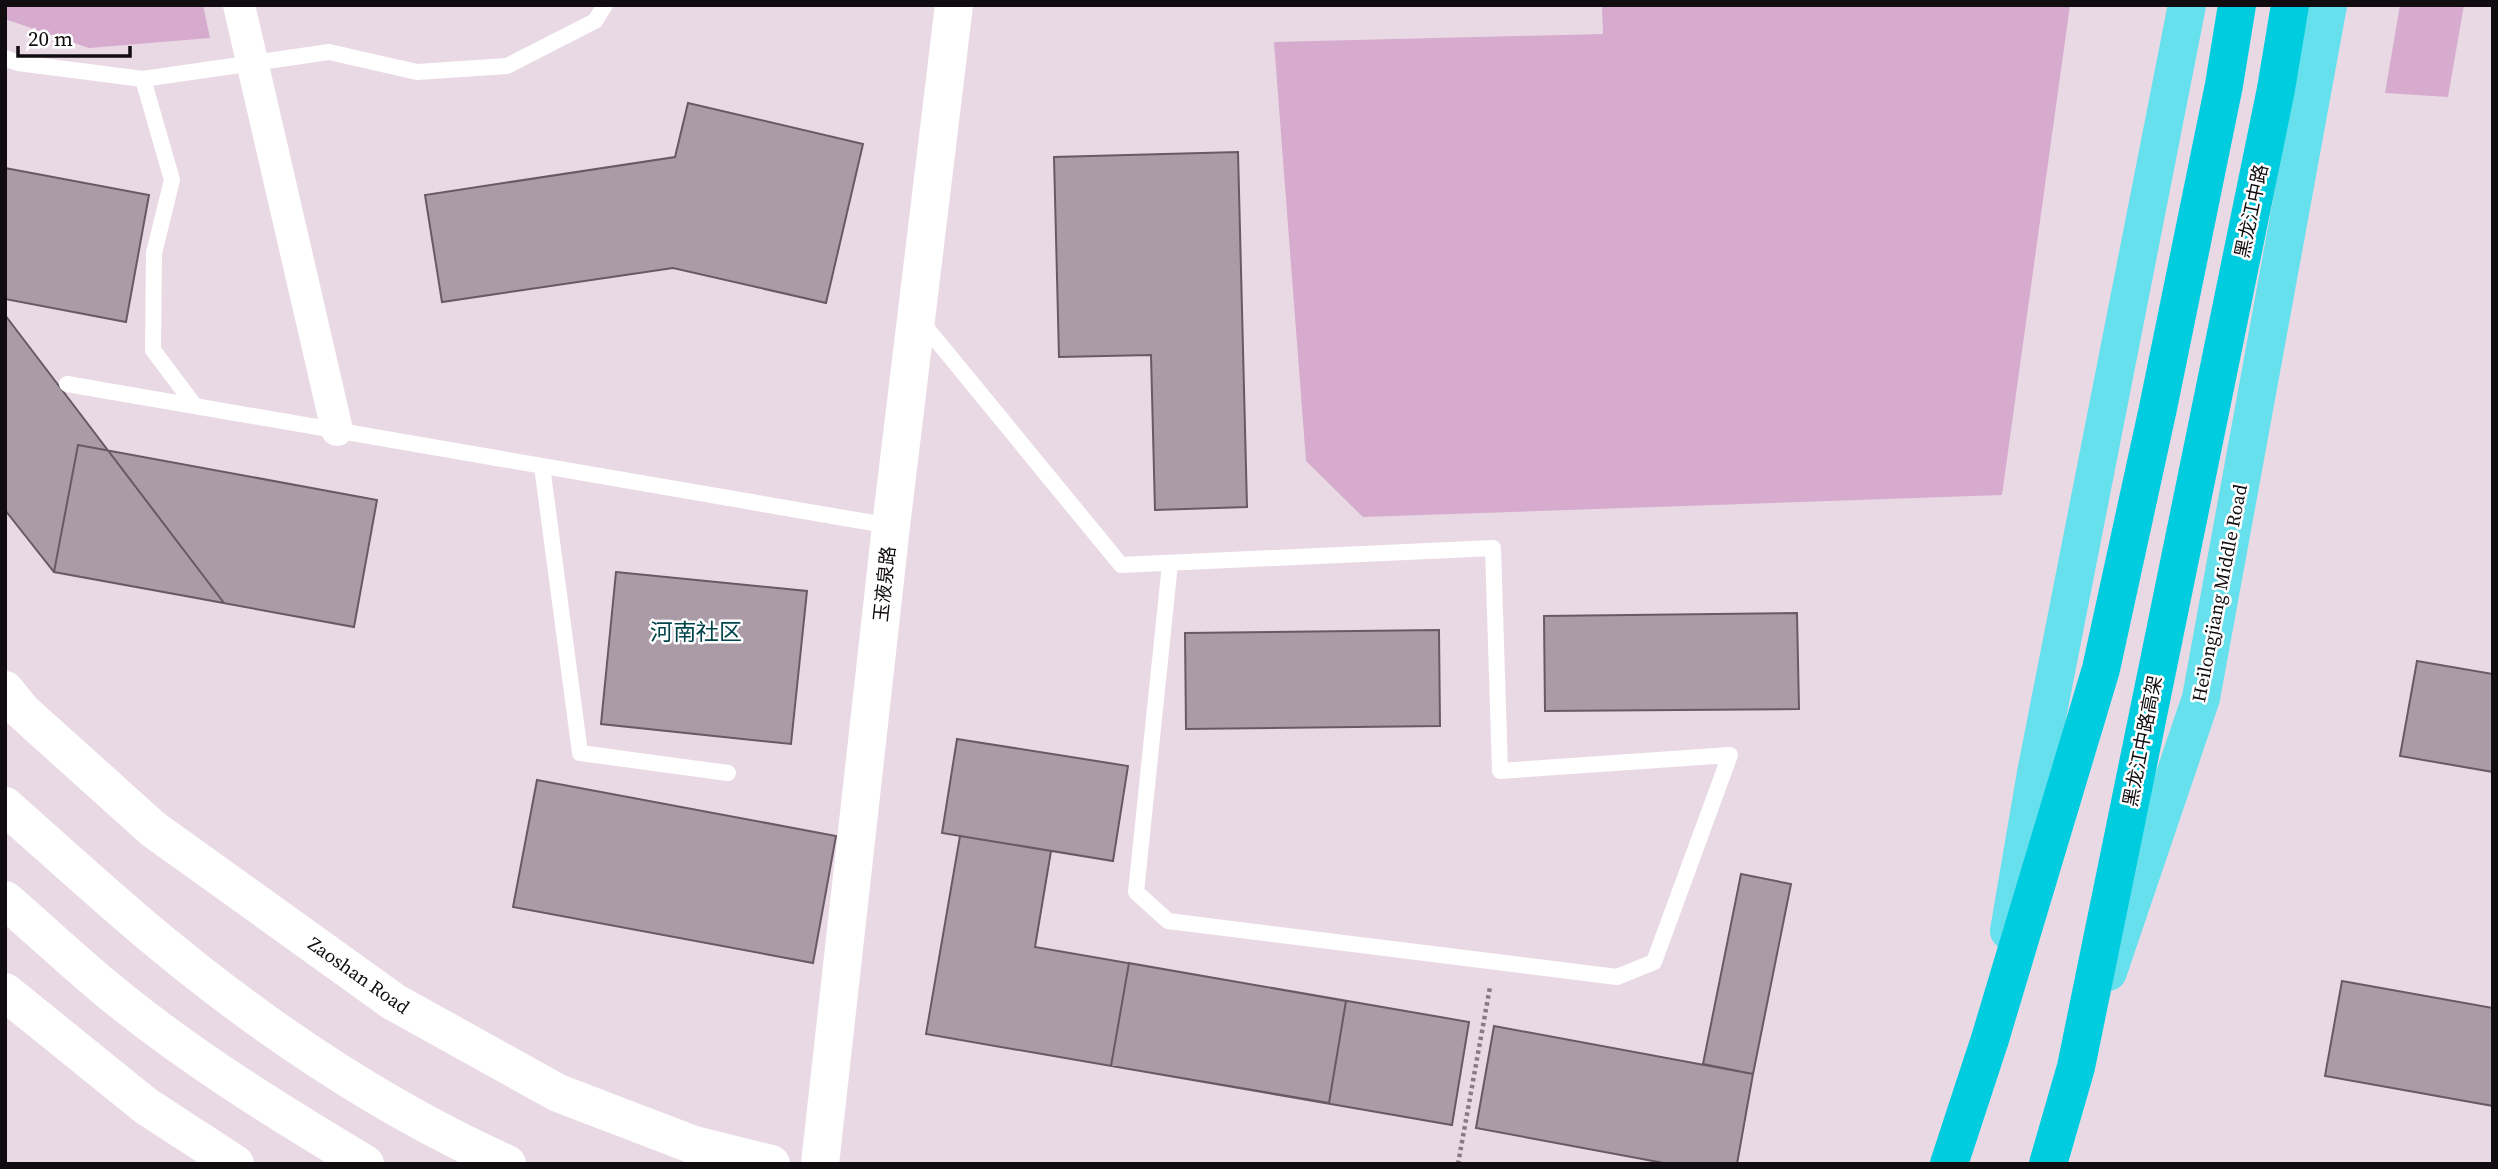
<svg xmlns="http://www.w3.org/2000/svg" width="2498" height="1169" font-family="'Source Serif 4','Noto Sans SC',serif">
<style>
.green{fill:#d6abcd}
.building{fill:#aa9ba7;stroke:#685a65;stroke-width:2}
.lines{fill:none;stroke-linecap:round;stroke-linejoin:round}
.path{stroke:#867b83;stroke-width:4.5;stroke-dasharray:3.5 3.5;stroke-linecap:butt}
.lane{stroke:#fff;stroke-width:16}
.street{stroke:#fff;stroke-width:32}
.secondary{stroke:#fff;stroke-width:38}
.primary{stroke:#66e0ec;stroke-width:38}
.highway{stroke:#00ccdf;stroke-width:38}
.labels{text-anchor:middle;stroke-width:5;stroke-linejoin:round;paint-order:stroke}
.street-label{font-size:19px;fill:#110c10;stroke:#fff}
.quarter-label{font-size:23px;fill:#01444b;stroke:#fff}
</style>
<rect width="100%" height="100%" fill="#e9d9e5"/>
<path class="green" d="M5,5H203L210,38L89,48L5,19Z
M1602,5H2070L2002,495L1363,517L1306,461L1274,42L1603,34Z
M2400,5H2464L2448,97L2385,93Z"/>
<path class="building" d="M688,103L863,144L826,303L673,268L442,302L425,195L675,157Z
M1238,152L1247,507L1155,510L1151,355L1059,357L1054,157Z
M5,168L149,195L126,322L5,299Z
M5,315L224,603L54,572L5,510Z
M78,445L377,500L354,627L54,572Z
M616,572L807,591L791,744L601,724Z
M1797,613L1799,709L1545,711L1544,616Z
M1439,630L1440,726L1186,729L1185,633Z
M2417,661L2493,674V772L2400,756Z
M957,739L1128,766L1113,861L942,833Z
M537,780L836,836L813,963L513,907Z
M960,836L1051,851L1035,947L1469,1022L1452,1125L926,1034Z
M1741,874L1791,884L1753,1074L1703,1064Z
M1129,963L1346,1001L1329,1103L1111,1066Z
M2342,981L2493,1008V1106L2325,1076Z
M1494,1026L1753,1074L1737,1164H1669L1476,1128Z"/>
<g class="lines">
<path class="path" d="M1458,1164L1490,987"/>
<path class="lane" d="M5,58L18,63L143,79L329,52L417,72L507,66L595,21L605,5
M143,79L172,180L154,253L153,350L195,406
M920,320L1121,565L1493,548L1500,771L1730,755L1654,962L1617,977L1168,921L1136,892L1170,564
M67,384L891,526
M542,466L580,753L728,773"/>
<path class="street" d="M239,5L337,430"/>
<path class="secondary" d="M5,690L22,711L153,829L394,1002L558,1093L694,1145L771,1164
M5,806C50,846 95,887 141,926C252,1020 374,1104 507,1164
M5,900C40,930 74,962 109,991C189,1057 277,1111 365,1164
M5,992L146,1106L235,1164
M820,1164L891,526L954,5"/>
<path class="primary" d="M2009,931L2036,773L2187,5
M2108,972L2201,698L2328,5"/>
<path class="highway" d="M1949,1164L1990,1039L2101,669L2158,408L2224,85L2237,5
M2048,1164L2076,1067L2276,89L2290,5"/>
</g>
<g class="labels">
<g class="street-label">
<text transform="translate(2251 211) rotate(-78)" y="7">黑龙江中路</text>
<text transform="translate(884 584) rotate(-84)" y="7">玉液泉路</text>
<text transform="translate(2219 593) rotate(-79)" y="7">Heilongjiang Middle Road</text>
<text transform="translate(2142 741) rotate(-79)" y="7">黑龙江中路高架</text>
<text transform="translate(359 975) rotate(35)" y="7">Zaoshan Road</text>
</g>
<g class="quarter-label">
<text x="696" y="640">河南社区</text>
</g>
</g>
<rect width="2498" height="1169" fill="none" stroke="#110c10" stroke-width="14"/>
<path d="M18 46v10h112v-10" fill="none" stroke="#110c10" stroke-width="3.5"/>
<text x="28" y="46" font-size="21" fill="#110c10" stroke="#ffffff" stroke-width="5" paint-order="stroke">20 m</text>
</svg>
